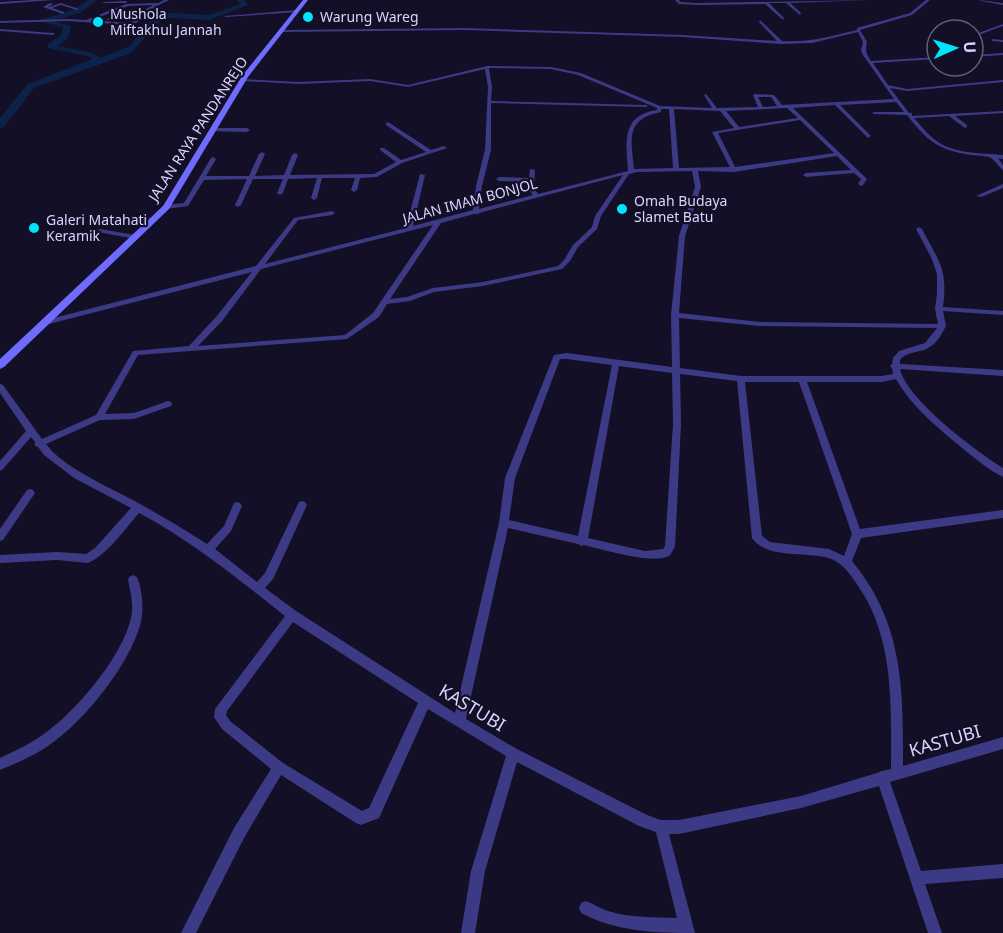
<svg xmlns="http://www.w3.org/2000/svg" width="1003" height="933" font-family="'Noto Sans',sans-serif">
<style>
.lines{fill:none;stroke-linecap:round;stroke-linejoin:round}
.river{fill:#0c2248;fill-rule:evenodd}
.minor{fill:#3d3a85;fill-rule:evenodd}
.secondary{fill:#6f6bff;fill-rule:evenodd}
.poi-dot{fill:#00e5ff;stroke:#130f26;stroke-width:2}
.labels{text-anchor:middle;stroke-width:4.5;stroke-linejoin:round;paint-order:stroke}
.far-poi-label{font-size:14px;fill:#d9d4ff;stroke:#130f26;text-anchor:start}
.far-street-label{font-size:14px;fill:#d9d4ff;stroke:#130f26}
.near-street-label{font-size:18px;fill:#d9d4ff;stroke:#130f26}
</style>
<rect width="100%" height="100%" fill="#130f26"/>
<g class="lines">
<path class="river" d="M88,0H97L80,13L52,21L71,26L68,38L57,46L93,53L100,58L130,46L148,23L159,15L172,13L209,15L240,4L236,0H244L248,5L209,20L172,18L160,21L131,53L34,88L4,127L0,128V118L28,84L90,60L91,58L87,56L48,48V44L61,35L63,27L38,21L74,9Z"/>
<path class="minor" d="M33,0H54L0,4V2Z
M164,0H169L145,12L138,22L129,25L68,21L0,23V21L68,19L86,20L126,4L158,3ZM153,5L144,10L106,19L108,20L141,12L136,20L129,23L92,20L128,6Z
M675,0H679L680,2L698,3L871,0L790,3L801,13L800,15L786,3H769L784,18L783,20L765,4L698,5L679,4Z
M926,0H930L912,15L860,30L867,42C865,50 866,54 871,61L937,57V59L873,63L888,85L907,89L1003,80V82L907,91L890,88L909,113H912V116L1003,111V113L955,116L967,125V127L965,128L949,116L914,118C922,127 929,136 938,142C956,154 982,153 1003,155V159L998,158L1003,165V170C998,166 994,159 989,157C982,155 973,156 965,154C936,149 925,138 907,115L874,114L872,113L874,112H904L896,102L840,105L871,136L868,138L835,105L793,108L867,179L863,185L861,186L858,184L861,179L854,173L806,177L803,175L806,173L851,170L837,156L734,172L698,171L701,187L685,236L679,313L760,322L938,324L935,309L937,294V274L932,259L916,229L919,227L922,229C939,262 948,268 943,307L1003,311V315L943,311L946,326C942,333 938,342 931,346C921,354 908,350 900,360V364L1003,370V376L900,369C907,400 976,451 1003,468V477C990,471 979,461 968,453C942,431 913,409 896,379L882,382H807L860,529L1003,510V518L861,538L852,561C864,576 874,591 882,609C904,658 903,713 903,766L1003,737V749L890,782L921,871L1003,864V878L925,884L942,933H928L879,786L801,808L679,834H669L695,933C657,933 617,932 581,913L579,908L581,903L586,901C594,904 601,909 608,911C630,918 654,917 677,918L656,832L639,826L517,762L485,871L475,933H461L471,871L506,756L428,709L379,818L361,825L356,823L281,775L244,838L196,933H181L234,828L271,769L222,729L214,717L215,709L285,616C238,579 192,541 139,513C125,529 107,555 88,563L57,560L0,563V555L57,552L86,554L95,548L131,508L74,478L44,455L38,447L35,446V442L31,437L3,469L0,471V461L26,431L0,393V384L3,385L42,439L96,415L133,351L189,346L216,317L252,272L45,325H42V321L256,266L294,218L332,211L335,213L332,215L298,220L265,264L406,228L420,174L425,175L413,226L473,210L476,186L485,150L488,87L485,69L408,87L370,81L298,84L243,81L241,79L298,82L370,79L408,85L487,66L551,67L581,73L660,106L712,108L704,95L706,94L717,108L758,107L753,95L755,94L774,95L782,105L894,99L863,55L861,50L863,42L858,32L812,43L781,44L683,37L465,30L283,32L282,30L465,28L683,35L777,41L759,22L760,20L782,41C808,43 831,36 857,30V28L910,13ZM489,68L551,69L578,75L657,108V110C621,115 626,143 628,171L538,194L534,188L535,170L530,169L529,178L499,177L496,179L499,181L529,182L528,188L533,195L479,209L482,186L491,150V103L646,107L648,106L646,105L491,101L492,87ZM758,97H771L777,106L763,107ZM787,108L798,118L739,127L726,111ZM661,109H669L673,168L634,169C631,139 625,119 661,112ZM674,109L720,111L734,128L712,132L730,167L679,168ZM800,120L834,153L735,167L718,133ZM692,171L695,187L679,236L671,315L672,367L567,353L554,355L505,478L499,523L455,713L296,611L265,588L273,579L307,505L305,502L302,501L299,502L265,573L257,582L215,549L231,531L242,506L240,503L237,502L234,503L224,526L207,544C182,528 157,513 131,499C106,486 62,466 46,444L100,420L134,419L171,406L172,404L171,402L168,401L134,413L105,414L138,355L347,339L379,317L387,304L410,301L434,292L483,286L562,269L570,261L578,247L597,229L601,216L629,174L637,172ZM623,175L595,216L592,227L573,245L564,260L558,266L483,282L433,288L407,297L390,299L441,223L474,214H478L479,213ZM433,225L373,313L345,335L198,346L222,321L261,269ZM679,318L760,326L937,328L925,343L899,351L893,358L892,364L890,366L892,368L893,374L882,376H741L680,368ZM560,359H567L612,365L578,536L509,520L515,478ZM619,366L672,373L673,424L665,546L663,549L645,551L588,538ZM680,374L737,381L752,538C765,558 804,552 825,557C840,560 848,571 856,583C895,636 891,707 891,769L882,771L877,773L801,796L679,820H661L647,815L517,749L466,719L508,528L578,544L582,546L584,545C601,549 657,566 670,555C671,554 674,548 675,547L681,424ZM745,382H799L852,534L844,556L829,549L770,542L762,536ZM293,622L418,703L369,808L362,811L283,763L230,721L226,715L227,711Z
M979,0L1003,3V5L981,1Z
M126,1L127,3H102L104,2Z
M50,3L53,4L48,7H49L61,3L79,9L77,10L61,5L52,8L64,12L63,14L43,7Z
M298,10L299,12L226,17L224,16Z
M1003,24V26L976,36L973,35Z
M0,29L53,33L55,34L53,35L0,31Z
M992,39L1003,40V42L992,41Z
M1003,53V55L973,57V55Z
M388,122L431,150L444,146L447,148L402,163L377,177L360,178L357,190L354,192L351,190L355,178H322L317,198L314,200L311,198L317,178L288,179L283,193L280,195L277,193L283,179H253L241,205L238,207L235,205L247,179L204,180L188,206L166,209L163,207L166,205L184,203L211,158L213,157L216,159L206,176H249L259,154L262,152L265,154L255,176L284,175L292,155L295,153L298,155L290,175L374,174L396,162L380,150V148H384L401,160L426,152L386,125V123Z
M214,128H247L250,130L247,132L212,131L211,130Z
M1003,184V188L981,197L976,196Z
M100,229L135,235L138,237L135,239L98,232L97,231Z
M30,489L33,490L35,493L33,496L3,540L0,541V529L27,490Z
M133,575L137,577C143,592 144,611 140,626C128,665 88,716 56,740C40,753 20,762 0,770V758C17,750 34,742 48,731C79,708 127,651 132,612C133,601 130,590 128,580L129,577Z"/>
<path class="secondary" d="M303,0H308L248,77L169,209L4,367L0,369V359L163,206L242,76Z"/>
</g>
<g class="poi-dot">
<circle cx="308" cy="17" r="6"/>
<circle cx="98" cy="22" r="6"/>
<circle cx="622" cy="209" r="6"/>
<circle cx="34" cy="228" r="6"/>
</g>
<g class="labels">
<g class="far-poi-label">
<text x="110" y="19">Mushola<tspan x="110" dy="16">Miftakhul Jannah</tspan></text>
<text x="320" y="22">Warung Wareg</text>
<text x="634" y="206">Omah Budaya<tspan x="634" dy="16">Slamet Batu</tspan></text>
<text x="46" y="225">Galeri Matahati<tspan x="46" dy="16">Keramik</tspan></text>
</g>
<g class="far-street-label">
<text transform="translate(198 129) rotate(-57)" y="5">JALAN RAYA PANDANREJO</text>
<text transform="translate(470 201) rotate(-15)" y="5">JALAN IMAM BONJOL</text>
</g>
<g class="near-street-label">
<text transform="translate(472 708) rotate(31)" y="6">KASTUBI</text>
<text transform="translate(945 741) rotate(-16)" y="6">KASTUBI</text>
</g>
</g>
<g transform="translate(955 48) rotate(87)"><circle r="28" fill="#130f26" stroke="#625e7d" stroke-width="1.5"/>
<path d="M0-4.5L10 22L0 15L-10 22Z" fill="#00e5ff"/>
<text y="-9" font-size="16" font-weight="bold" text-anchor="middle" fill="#d9d4ff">U</text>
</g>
</svg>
